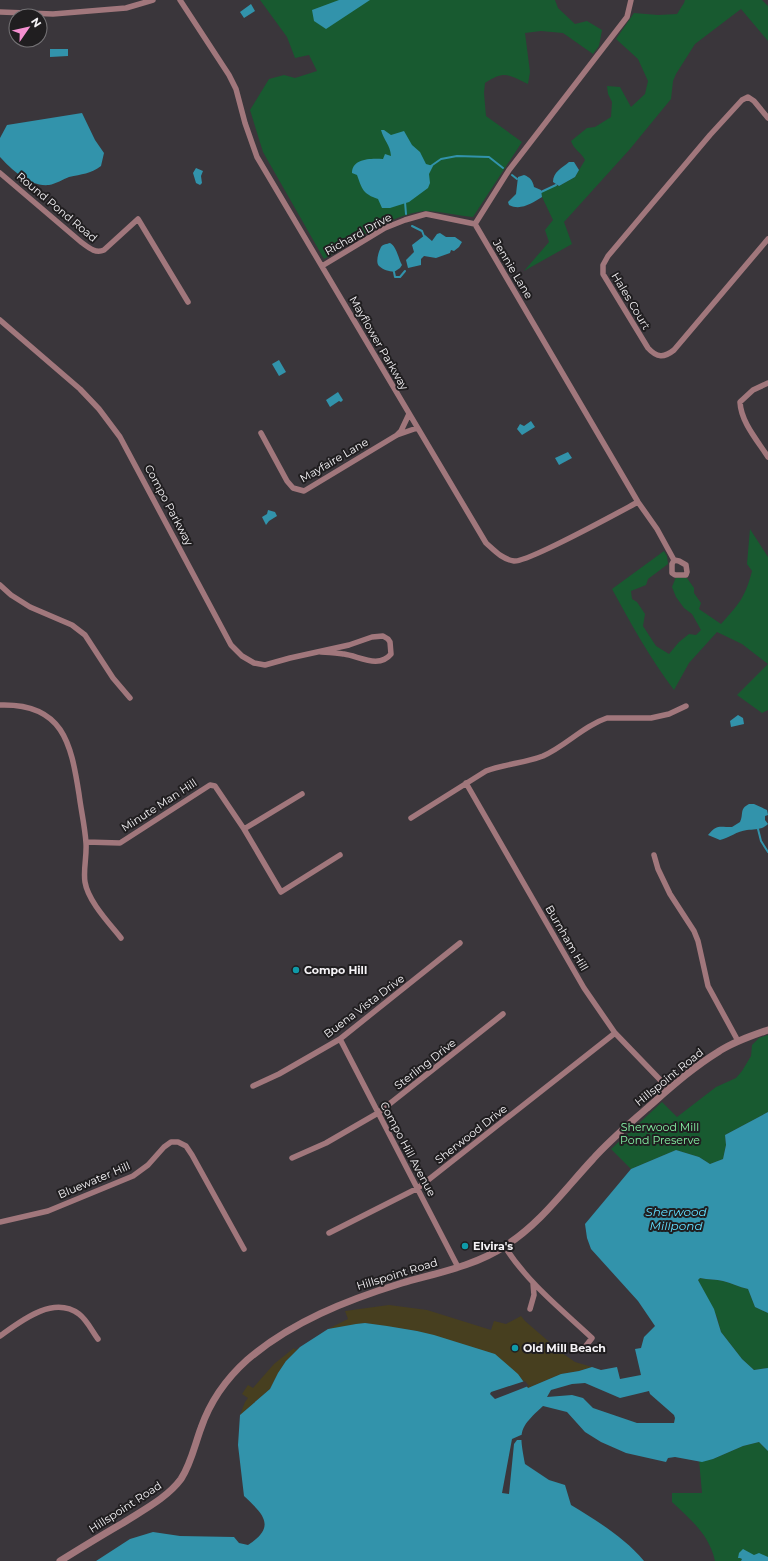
<svg xmlns="http://www.w3.org/2000/svg" width="768" height="1561" font-family="Montserrat,sans-serif">
<style>
.green{fill:#185a30}
.sand{fill:#473f1f}
.water{fill:#3293ab;fill-rule:evenodd}
.pier{fill:#3a363b}
.lines{fill:none;stroke-linecap:round;stroke-linejoin:round}
.stream{stroke:#3293ab;stroke-width:2}
.minor{stroke:#a1777c;stroke-width:5.5}
.tertiary{stroke:#a1777c;stroke-width:7}
.culture-dot{fill:#0f9aa8;stroke:#201e20;stroke-width:1.5}
.labels{text-anchor:middle;stroke-width:4;stroke-linejoin:round;paint-order:stroke}
.street-label{font-size:11px;fill:#f5f3f6;stroke:#201e20}
.poi-label{font-size:11px;font-weight:bold;fill:#f5f3f6;stroke:#201e20;text-anchor:start}
.park-label{font-size:11px;fill:#86f3a5;stroke:#201e20}
.water-label{font-size:12px;font-style:italic;fill:#61defe;stroke:#201e20}
</style>
<rect width="100%" height="100%" fill="#3a363b"/>
<path class="green" d="M260,0H555L558,8L575,24L587,21L602,30L599,46L593,54L563,33L541,31L525,33L530,72L528,84C509,75 505,70 485,83L484,93L486,116L522,142L473,217C460,216 435,210 424,211C387,216 355,241 324,259L263,152L250,110L269,79L284,75L295,78L317,71L309,55L295,58L287,37Z
M685,0H762L768,6V41L741,9L695,44L676,74L673,81L671,99L630,149L564,222L572,244L524,271L549,242L545,230L553,220L542,197L541,192L556,185L559,186L575,177L585,160C581,152 574,150 571,141L587,128L595,127L611,117L612,102L608,94L607,86L620,87L631,107L645,94L648,81L638,59L616,39L634,13L658,15L677,14L684,3Z
M750,529L768,557V664L742,644L717,632L689,663L674,690C650,658 631,624 612,589L664,551L667,556L668,564L648,579L646,585L631,591L632,599L637,602L645,614L643,626L656,646L669,654L679,642L689,634L696,635L701,630L692,614L684,608L676,597L672,587L676,577L687,578L694,588V593L701,603L699,609L721,624C739,604 745,598 752,571L747,564Z
M768,664V710L762,713L737,695Z
M768,1035V1112L725,1135L726,1145L723,1159L710,1164L699,1157L676,1150L631,1169L611,1149L662,1102L677,1117L716,1087L736,1078L742,1071L751,1056L752,1045L759,1038Z
M700,1278C708,1280 716,1279 723,1281C731,1283 739,1287 748,1289L755,1307L768,1313V1368L754,1370L742,1359L721,1332L717,1317L698,1280Z
M759,1442L768,1451V1557L754,1555L740,1557L742,1559L741,1561H715C709,1534 691,1520 672,1502V1493H702L699,1460L713,1459L743,1446Z"/>
<path class="sand" d="M389,1305L427,1310L491,1330L494,1321L506,1324L521,1316L525,1321L562,1353L575,1362L592,1367L579,1371L561,1374L528,1388L518,1374L417,1331L365,1323L328,1329L348,1319L345,1311Z
M300,1347L286,1361L278,1373L270,1389L240,1415L245,1402L248,1398L242,1394L248,1385L253,1388L274,1364L294,1348L295,1350Z"/>
<path class="water" d="M339,0H370L326,29L314,21L312,10Z
M251,4L255,11L244,18L240,12Z
M50,49H68V56L50,57Z
M82,113L95,140L104,153L101,166C90,174 82,174 69,177C63,179 56,184 49,185C30,187 12,170 0,157V138L7,125Z
M381,130H384L391,135L404,131L412,145L420,152L426,164L433,166L429,174L430,183L428,188L409,202L390,208H382L378,199C363,194 362,189 357,175L352,173C352,158 372,158 383,159L385,154L391,156C390,144 384,141 381,130Z
M569,162H574L579,170L575,177L559,186L553,182C553,172 562,168 569,162Z
M196,168L203,171L201,176L202,183L200,185L196,183L193,173Z
M524,175C530,177 533,181 534,187L541,190L542,197C532,203 521,211 509,205L508,202L516,194L518,177Z
M440,233L446,237H455L462,242L459,247L454,251L451,250L450,253L436,258L424,256L421,259V265L408,268L406,260L414,252L412,245L425,235L432,241L437,234Z
M390,243C397,247 398,258 402,265L400,268L394,272C389,271 383,270 379,266C375,262 379,251 381,247C383,244 387,244 390,243Z
M279,360L286,372L279,376L272,364Z
M338,392L343,400L341,402L339,401L330,407L326,400Z
M531,421L535,427L522,435L517,429L520,424L524,426Z
M568,452L572,458L559,465L555,458Z
M268,510L275,512L277,516L269,521L266,525L262,517L267,514Z
M738,715L743,718L744,724L731,727L730,721Z
M749,804H754L767,810L768,815L765,816V820L768,824C762,830 754,829 747,830C737,831 729,838 720,840L708,835C717,824 719,827 732,827L740,822C744,814 739,809 749,804Z
M768,1112V1313L755,1307L748,1289C739,1287 731,1283 723,1281C716,1279 708,1280 700,1278L698,1280L714,1309L721,1332L742,1359L754,1370L768,1368V1451L759,1442L743,1446L713,1459L702,1462L675,1457L668,1458L666,1462L626,1453L601,1442L585,1432L567,1412L543,1406C518,1429 519,1431 525,1464L549,1480L565,1485L571,1505C597,1521 624,1537 644,1561H96L130,1539L153,1532L180,1536L234,1537L239,1543L248,1545C277,1526 263,1514 244,1496L238,1445L240,1415L270,1389L278,1373L286,1361L300,1347L328,1329L356,1324L365,1323L387,1326L417,1331L434,1335L495,1354L518,1374L528,1388L561,1374L579,1371L592,1367L601,1370L617,1367L620,1379L641,1375L635,1349L641,1348L644,1337L655,1326L638,1301L591,1249L587,1238L585,1224L631,1169L676,1150L699,1157L710,1164L723,1159L726,1145L725,1135ZM585,1383L620,1398L649,1391L650,1394L674,1415L675,1418L674,1423H637L593,1408L583,1398L572,1395L547,1397L551,1390L572,1384Z
M743,1549L754,1555L759,1553L768,1557V1561H741L742,1559L740,1558H738L739,1553Z"/>
<path class="pier" d="M525,1381L529,1386L536,1383L495,1399L490,1394L491,1392Z
M521,1435H523V1440H517L514,1444L509,1494L502,1493L512,1439Z"/>
<g class="lines">
<path class="stream" d="M431,166L441,159L457,156L489,157L503,168
M512,175L517,179
M541,192L556,185
M405,202L406,214
M412,226L422,231L424,236
M394,272L395,277H400L405,271
M758,829L761,841L768,852"/>
<path class="minor" d="M180,0L229,75L236,89L245,123L257,157L486,543C495,551 502,559 514,561C527,563 621,511 638,502
M631,0L627,17L509,170L475,224L638,502L657,529L674,560L672,564V573L675,575H686L687,572L686,565L679,561L674,560
M0,12L53,14L126,8L153,0
M768,118L754,101L748,97L742,100L710,135L608,256L603,265V274L648,348C657,358 664,358 674,350L768,239
M0,173L81,242C88,247 95,254 104,250L138,219L188,302
M322,266L385,228L405,220L426,214L475,224
M0,320L80,389L99,409L120,437L231,645L242,656L254,663L265,665L290,658L349,645L372,637L383,636L388,639L390,642L391,654C379,669 359,656 344,654C336,653 329,652 321,652
M768,383L753,390L740,402C741,422 757,440 768,457
M261,433L287,481L293,488L304,491L397,435L417,428
M397,435L401,431L409,414
M0,585L11,595L30,607L72,625L85,635L113,678L130,698
M0,705C63,703 71,743 79,794C81,810 85,827 86,843C87,856 83,870 85,882C88,901 109,923 121,938
M466,783L584,988L615,1033L669,1089
M411,818L486,771C504,764 525,763 543,756C566,746 583,726 607,718H651L669,714L686,706
M244,829L302,794
M86,842L120,843L210,785L215,786L244,829L281,892L340,855
M654,855L658,869L670,894L694,931L698,941L708,986L738,1041
M340,1039L458,1267
M253,1086L279,1074L340,1039L460,943
M292,1158L326,1143L378,1113L503,1014
M0,1222L48,1211L133,1176L148,1165L164,1147L171,1142H178L186,1146L192,1155L244,1249
M329,1233L418,1188L615,1033
M505,1247C528,1283 561,1309 592,1338L585,1347L576,1350
M530,1309L534,1295L533,1283
M0,1336C21,1321 53,1295 79,1314C87,1320 92,1331 98,1339"/>
<path class="tertiary" d="M60,1561C81,1548 102,1535 123,1523C143,1510 167,1498 181,1479C191,1464 195,1444 201,1428C210,1402 227,1378 247,1360C291,1322 347,1300 402,1283C437,1273 475,1266 505,1246C540,1224 565,1189 593,1159C609,1141 628,1125 646,1109C669,1089 692,1068 718,1052C733,1042 751,1036 768,1030"/>
</g>
<g class="culture-dot">
<circle cx="296" cy="970" r="4"/>
<circle cx="465" cy="1246" r="4"/>
<circle cx="515" cy="1348" r="4"/>
</g>
<g class="labels">
<g class="street-label">
<text transform="translate(57 207) rotate(40)" y="4">Round Pond Road</text>
<text transform="translate(358 234) rotate(-29)" y="4">Richard Drive</text>
<text transform="translate(513 269) rotate(59)" y="4">Jennie Lane</text>
<text transform="translate(631 301) rotate(59)" y="4">Hales Court</text>
<text transform="translate(379 343) rotate(60)" y="4">Mayflower Parkway</text>
<text transform="translate(334 460) rotate(-30)" y="4">Mayfaire Lane</text>
<text transform="translate(169 505) rotate(62)" y="4">Compo Parkway</text>
<text transform="translate(159 805) rotate(-33)" y="4">Minute Man Hill</text>
<text transform="translate(567 938) rotate(60)" y="4">Burnham Hill</text>
<text transform="translate(364 1006) rotate(-37)" y="4">Buena Vista Drive</text>
<text transform="translate(425 1064) rotate(-38)" y="4">Sterling Drive</text>
<text transform="translate(669 1077) rotate(-39)" y="4">Hillspoint Road</text>
<text transform="translate(471 1134) rotate(-38)" y="4">Sherwood Drive</text>
<text transform="translate(408 1149) rotate(62)" y="4">Compo Hill Avenue</text>
<text transform="translate(94 1180) rotate(-23)" y="4">Bluewater Hill</text>
<text transform="translate(397 1274) rotate(-17)" y="4">Hillspoint Road</text>
<text transform="translate(125 1507) rotate(-33)" y="4">Hillspoint Road</text>
</g>
<g class="poi-label">
<text x="304" y="974">Compo Hill</text>
<text x="473" y="1250">Elvira's</text>
<text x="523" y="1352">Old Mill Beach</text>
</g>
<g class="park-label">
<text x="660" y="1131">Sherwood Mill<tspan x="660" dy="13">Pond Preserve</tspan></text>
</g>
<g class="water-label">
<text x="676" y="1216">Sherwood<tspan x="676" dy="14">Millpond</tspan></text>
</g>
</g>
<g transform="translate(28 28) rotate(56)"><circle r="19" fill="#201e20" stroke="#757376"/>
<path d="M0-3L7 15L0 10L-7 15Z" fill="#f590d1"/>
<text y="-6" font-size="11" font-weight="bold" text-anchor="middle" fill="#f5f3f6">N</text>
</g>
</svg>
